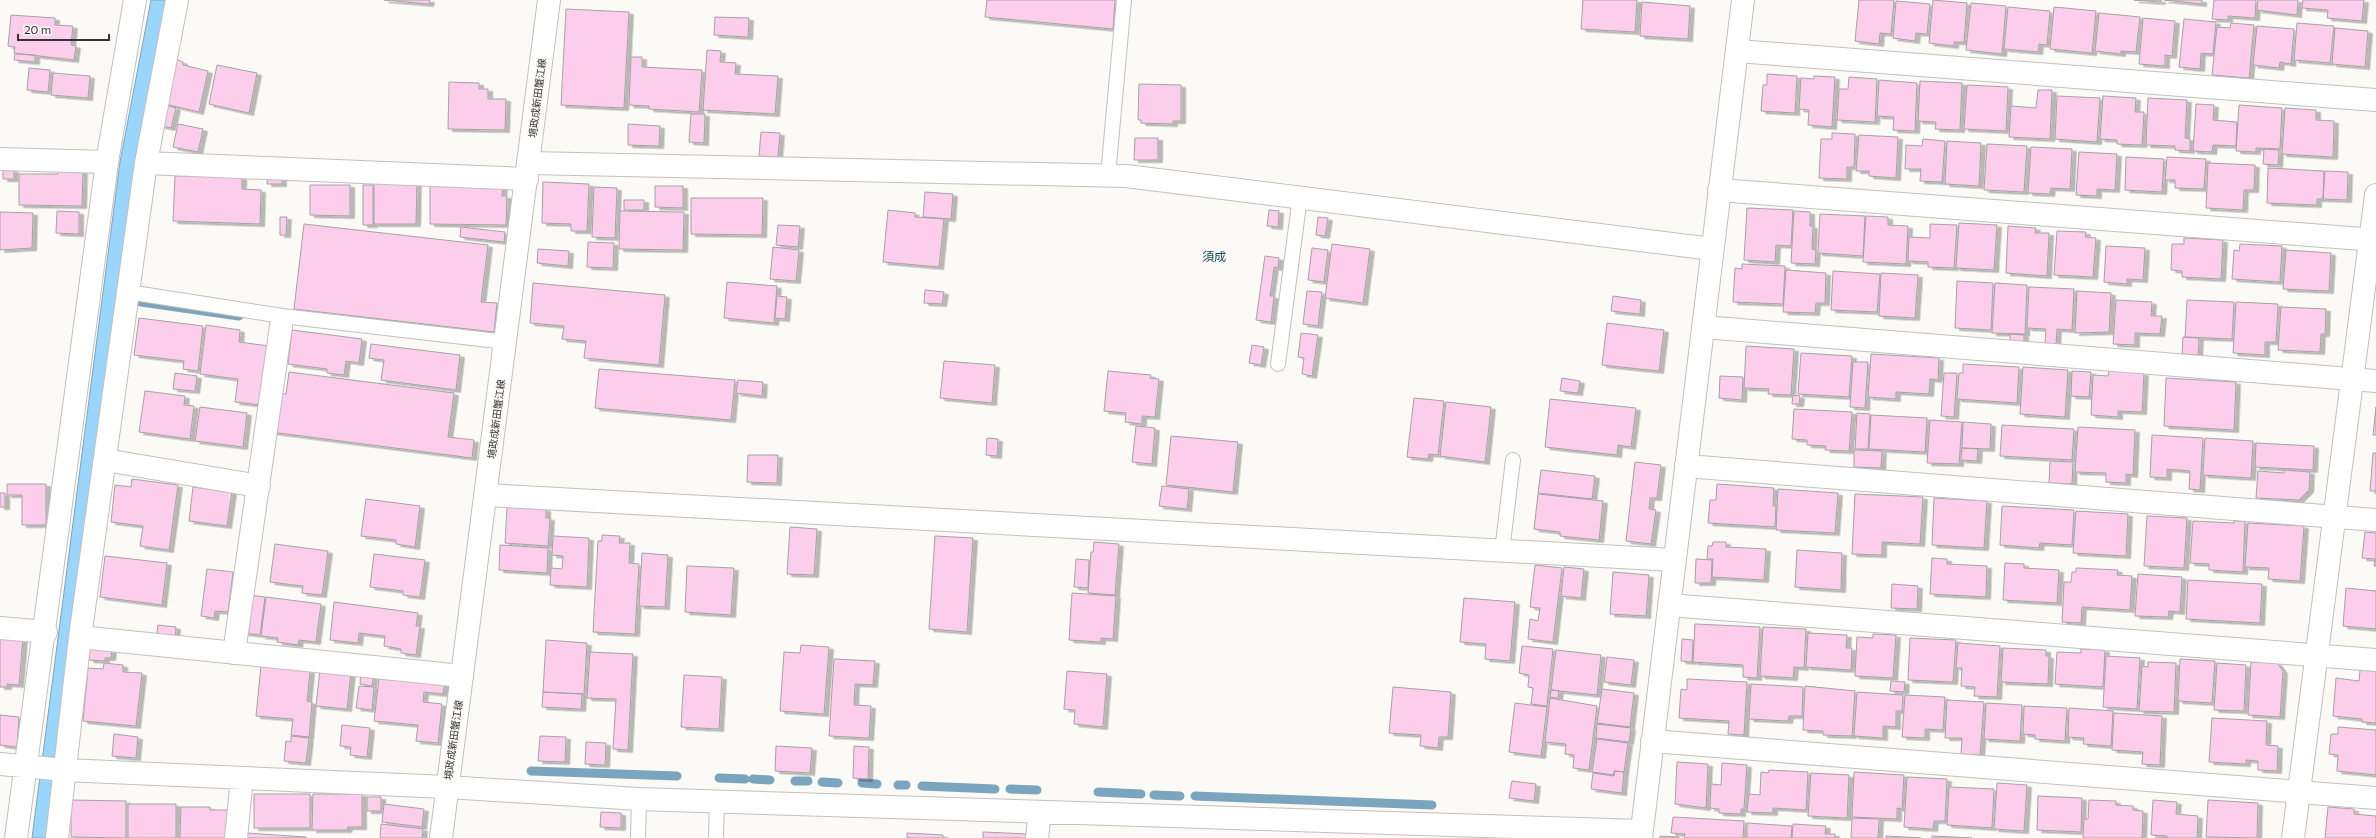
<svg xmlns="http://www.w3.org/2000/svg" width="2376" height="838" font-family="Commissioner,'Noto Sans JP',sans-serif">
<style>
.water{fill:#9ad6fb;stroke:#7ba5be}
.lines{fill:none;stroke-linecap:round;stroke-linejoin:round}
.stream{stroke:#7ba5be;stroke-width:9}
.building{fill:#fcceec;stroke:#a5a2a4;filter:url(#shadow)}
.lane-casing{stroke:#c1c0bc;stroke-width:16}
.street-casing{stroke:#c1c0bc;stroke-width:24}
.secondary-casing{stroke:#c1c0bc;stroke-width:24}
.lane{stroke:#fff;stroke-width:14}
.street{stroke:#fff;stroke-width:22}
.secondary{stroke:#fff;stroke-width:22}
.labels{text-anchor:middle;stroke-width:3;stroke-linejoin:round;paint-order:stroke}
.street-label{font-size:10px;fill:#333331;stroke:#fbfaf6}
.quarter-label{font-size:12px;fill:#124757;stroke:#fbfaf6}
</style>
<defs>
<filter id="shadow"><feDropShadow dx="4.5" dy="2.5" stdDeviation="0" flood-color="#0004"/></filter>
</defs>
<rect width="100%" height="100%" fill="#fbfaf6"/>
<path class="water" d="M151,0H166L47,838H32L120,162Z"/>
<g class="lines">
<path class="stream" d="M141,302L239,316
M531,771L677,776
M719,778L745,779
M753,779L770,780
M795,781H808
M822,782L838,783
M862,783L877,784
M898,785H906
M922,786L995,789
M1010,789L1037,790
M1098,792L1141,794
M1154,795L1180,796
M1195,796L1432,805"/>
</g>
<path class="building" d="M384,0H430L429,4Z
M987,0H1115L1113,29L985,17Z
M1583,0H1637L1635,32L1581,29Z
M1859,0H1894L1891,34L1880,33L1879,44L1855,41Z
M1933,0L1967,3L1964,42H1954V46L1929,43Z
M2134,0H2161V2Z
M2164,0H2202V4Z
M2214,0H2256L2255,18L2228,16V20L2212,19Z
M2258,0H2298L2297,15L2257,10Z
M2303,0H2364L2362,21L2327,18L2328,10L2302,8Z
M1896,1L1930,4L1927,34L1916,33L1915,41L1893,38Z
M1642,2L1690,6L1688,39L1640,36Z
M1971,3L2006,6L2002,54L1966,50Z
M2008,7L2050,11L2047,45L2039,44L2038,52L2004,49Z
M2054,7L2096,11L2092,53L2050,49Z
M566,9L629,12L624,108L561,105Z
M2099,13L2140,17L2136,52L2121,51V54L2095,51Z
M11,15L55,18V25L73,26L71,45L76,46L74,60L14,53L15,47L8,46Z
M715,17L749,18L748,37L714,35Z
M2143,18L2175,21L2172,56L2165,55V66L2139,64Z
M2184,19L2216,22L2213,54L2201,53L2200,69L2179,67Z
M2231,23L2254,25L2249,78L2212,75L2217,27L2230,28Z
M2297,23L2334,26L2330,63L2294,60Z
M2257,26L2294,29L2291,64L2280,62L2279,68L2253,65Z
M2335,28L2368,31L2365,67L2332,64Z
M707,50L721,51L720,62L736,63L735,74L778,76L775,114L703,110Z
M15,54L35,55V62L14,60Z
M631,57H642V67L702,70L699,112L649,109V106L629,105Z
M175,59L183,62V65L208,71L199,112L165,104Z
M217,65L257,73L249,113L209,104Z
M29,68L50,70L48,92L27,90Z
M53,73L90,76L88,98L51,95Z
M1767,74L1797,76L1795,113L1761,111L1763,85H1767Z
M1814,76L1835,77L1832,127L1808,125L1809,110L1799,109L1801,78L1814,79Z
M1849,77L1877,79L1875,122L1837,120L1839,89H1848Z
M1879,80L1917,83L1915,131L1893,130L1894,117L1877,116Z
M1920,81L1962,83L1960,130L1935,129L1936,122L1918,121Z
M449,82L479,83V89H488V99H506L505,130L448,129Z
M1139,84L1181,85V121H1173V124L1141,123V120H1138Z
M1967,85L2008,87L2006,131L1964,129Z
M2038,90H2052L2050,139L2009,137L2011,106L2036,108Z
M2057,96L2100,98L2097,142L2055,139Z
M2103,96L2136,98L2135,112H2144L2142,145L2117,144V140L2100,139Z
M2148,98L2187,100L2185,138L2190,139V151L2175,150V146L2146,145Z
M2196,104L2214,105L2213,120L2237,122L2236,146L2213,145L2212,152L2193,151Z
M165,105L176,108L171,128L161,126Z
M2239,105L2282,108L2280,149L2256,148V152L2236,151Z
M2285,108L2316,110V120L2334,121L2333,157L2282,154Z
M691,114H705L704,143L689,142Z
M178,124L203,129L198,152L173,147Z
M628,124L660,126L659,146L628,145Z
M761,132L780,133L778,157L759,156Z
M1832,133L1855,134L1854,167H1847V179L1819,178L1821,139H1832Z
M1859,135L1898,137L1896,178L1869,176V171H1856Z
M1135,138H1158V160H1134Z
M1923,139L1945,141L1942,182L1920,181L1921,169H1905L1906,145L1922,146Z
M1947,141L1981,143L1979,186L1945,184Z
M1987,144L2027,146L2024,192L1984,190Z
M2031,147L2072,149L2070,189L2051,188L2050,194L2028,193Z
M2264,149L2279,150L2278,165L2263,164Z
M2079,152L2117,154L2115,190L2097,189V196L2076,195Z
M2126,157L2164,159L2162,192L2125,190Z
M2167,157L2206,159L2204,189L2175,188V180H2165Z
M2208,163L2255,165L2254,190H2244L2243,210L2206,208Z
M2268,168L2324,171L2323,199H2317V205L2267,203Z
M3,170H14V179H3Z
M58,171H83L82,206L19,205V174H58Z
M2325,171L2348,172L2347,200L2323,199Z
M268,174H282V184H267Z
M175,176L242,177V189L261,190L260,224L173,221Z
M374,180H417L416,224H374Z
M543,182L589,184L587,231H571V224L542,223Z
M430,184L503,185L502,196H507L506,225L430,224Z
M310,185H350V216L310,215Z
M363,185H373V225H363Z
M655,186H683V208L655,207Z
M594,187L617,188L615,238L592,237Z
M925,192L953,194L951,219L923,217Z
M691,198H763L762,235L691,234Z
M624,200H644V210H624Z
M1747,208L1793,210L1791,246L1776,245L1775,262L1744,260Z
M888,210L915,213V217L944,219L939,267L883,262Z
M1269,210L1279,211L1278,227L1267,226Z
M57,211L79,212V234L56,233Z
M620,211L684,212L683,250L619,249Z
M1794,211L1810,212V226H1813L1812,249L1816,250L1815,264L1791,263Z
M0,212L33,213L32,248L0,250Z
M1820,214L1865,216L1863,256L1818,253Z
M1866,216L1888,217V225L1908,226L1906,264L1863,262Z
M280,217H287L286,235H280Z
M1318,217L1328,218L1325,236L1316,235Z
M1959,223L1997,225L1994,270L1956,268Z
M304,224L488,245L481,302L497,303L494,332L294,309Z
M1930,224L1957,225L1954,268L1928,267V262L1908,261L1909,237L1930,238Z
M778,225L800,226L798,247L776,245Z
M2008,226L2036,228L2035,233H2049L2047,276L2006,273Z
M461,227L505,232L504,242L460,237Z
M2057,231L2086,232L2085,237L2096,238L2093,277L2054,275Z
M2184,238L2223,240L2221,279L2182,277V271L2171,270L2172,244H2184Z
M588,242L614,243L613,268L587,267Z
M1332,244L1370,249L1363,303L1325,298Z
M2240,244L2282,246L2280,282L2232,279L2234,250L2239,251Z
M2106,246L2145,248L2143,280L2127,279V284L2104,282Z
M773,247L799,250L796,281L770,279Z
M1312,248L1328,250L1324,282L1308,280Z
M538,249L569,251L568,266L537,263Z
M2286,250L2331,253L2329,291L2283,289Z
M1265,256L1279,258L1278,268L1274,267L1270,296H1274L1271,322L1256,320Z
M1742,264L1785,266L1783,304L1733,302L1735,268L1742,269Z
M1786,270L1826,273L1825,303H1816L1815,313L1783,312Z
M1833,271L1880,274L1877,312L1831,310Z
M1881,273L1918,275L1915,318L1879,316Z
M1957,281L1993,283L1991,330L1955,328Z
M727,282L777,286L774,323L724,318Z
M533,283L665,295L659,365L584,358L586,341L562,339L564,326L530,323Z
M1995,283L2027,285L2025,334L1992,333Z
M2029,287L2074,289L2072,330L2057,329L2056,344L2045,343L2046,329L2027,328Z
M925,290L944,292L942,304L924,303Z
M1307,291L1322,292L1318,326L1303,324Z
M2077,291L2111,293L2109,332L2075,333Z
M777,296L787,297L785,319L775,318Z
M1613,296L1641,300L1640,314L1611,311Z
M2116,300L2152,302L2151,316H2162L2160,334L2135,333V345L2113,344Z
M2187,300L2234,302L2232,339L2185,337Z
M2236,302L2278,304L2276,342H2265V355L2233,353Z
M2281,307L2326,309L2325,334H2321L2320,352L2278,350Z
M139,318L203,326L198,371L183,369L184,361L134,355Z
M1607,323L1664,330L1659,371L1602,365Z
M206,325L240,330L239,342L269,346L261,405L235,402L238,379L200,374Z
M292,330L362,339L359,363L346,361L344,375L327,373V369L288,364Z
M1301,333L1318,335L1312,376L1302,374L1304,358L1298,357Z
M2010,334L2024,335V342L2010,341Z
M2183,337L2199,338L2198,355L2182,354Z
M371,344L460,355L456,390L381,380L384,360L369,358Z
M1252,345L1264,347L1261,365L1249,363Z
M1746,346L1794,349L1791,395L1768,394L1769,389L1744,388Z
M1801,353L1852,356L1849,397L1798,394Z
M1871,354L1939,358L1938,380L1930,379L1929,394L1896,392V399L1868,397Z
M944,361L995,365L992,403L940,398Z
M1853,362H1868L1865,408L1850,407Z
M1963,364L2019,367L2017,403L1957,399L1959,373H1963Z
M2023,367L2068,370L2065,417L2020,414Z
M599,369L735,380L731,420L595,408Z
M1108,371L1151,375L1150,378L1159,379L1155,417L1142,416V424L1125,422L1126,413L1104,411Z
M2072,371L2091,372L2089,397L2071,396Z
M2109,371L2144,373L2142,412L2118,411V417L2091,415L2093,375L2108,376Z
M289,372L454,393L448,437L474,440L472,458L271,432L276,393L286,394Z
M175,373L197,376L195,391L173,389Z
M1944,373H1957L1954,417L1941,416Z
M1720,376L1743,377L1742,400L1719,398Z
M1562,378L1580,381L1578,393L1560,391Z
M2166,378L2236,382L2234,430L2164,426Z
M738,380L763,382L762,396L736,393Z
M145,391L185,396L184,405L194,406L190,439L139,432Z
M1793,395L1800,396L1799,404H1792Z
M1414,398L1444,401L1438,455L1429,454L1428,459L1407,457Z
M1550,399L1636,408L1631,447L1618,445L1617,455L1545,447Z
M1446,402L1491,407L1485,462L1440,456Z
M200,407L247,413L243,447L195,441Z
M2376,407V435H2373Z
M1794,409L1852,412L1849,451L1825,450L1826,446L1807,445V440L1792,439Z
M1857,413L1870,414L1868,449H1855Z
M1871,415L1927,418L1925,452L1869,449Z
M1930,420L1962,422L1959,464L1927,463Z
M1963,422L1991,424L1990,449L1962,448Z
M2002,425L2074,429L2072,460L2000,456Z
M1136,426L1155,428L1152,464L1132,462Z
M2078,427L2135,430L2133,475L2126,474V483L2106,482V473L2075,472Z
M2152,435L2203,438L2200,490L2189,489L2190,471L2167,469V478L2150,477Z
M1171,436L1238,442L1233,492L1166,485Z
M987,438L998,439L997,456L986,455Z
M2205,438L2253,441L2251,478L2203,475Z
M2256,443L2314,446L2313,470L2255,467Z
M1962,448L1978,449L1977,461L1961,460Z
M1854,450L1882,451L1881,468L1854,467Z
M2373,453H2376V491H2370Z
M748,455H778L777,483L747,482Z
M2050,461L2073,462L2072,484L2049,483Z
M1635,462L1661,465L1657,498H1650L1649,509L1656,510L1651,544L1626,541Z
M1541,470L1595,476L1592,499L1538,493Z
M2284,470L2310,472L2309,490L2299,500L2256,498L2258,471L2284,473Z
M132,479L178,485L169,550L140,546L143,526L111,522L115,485L131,487Z
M7,484H46V525H22V495H7Z
M1717,484L1774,488L1773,506H1776L1775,527L1708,523L1710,500H1716Z
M1162,486L1189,489L1187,509L1159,506Z
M193,487L232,492L227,526L189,521Z
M1778,489L1838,493L1835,533L1776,530Z
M0,493H5V507H0Z
M1538,494L1603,501L1599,540L1560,536V532L1534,529Z
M1855,494L1923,497L1920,544L1882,542V555L1852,554Z
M1934,498L1987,501L1984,548L1932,545Z
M366,499L420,506L415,547L396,544V540L361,536Z
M2002,506L2074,510L2072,545L2040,543L2039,548L2000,545Z
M507,507L546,509V518H550L548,546L505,543Z
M2076,511L2128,514L2126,556L2073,553Z
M2147,516L2187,518L2184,568L2144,566Z
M2193,521L2234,523V521H2245L2243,572L2209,570V564L2190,563Z
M2248,523L2304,526L2300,581L2268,579L2269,568L2245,567Z
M790,527L817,529L814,575L787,574Z
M2365,532L2376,533V566H2374L2375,559L2362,558Z
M602,535L620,536L619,543H630L629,563L639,564L635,634L593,632L598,541H602Z
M553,536L589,538L587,587L550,585L551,568L562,569L563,556L552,555Z
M935,536L973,538L967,632L929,629Z
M1094,542L1119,544L1115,595L1088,593L1091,552H1093Z
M1713,542H1726V547L1766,549L1764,580L1712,577L1713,559H1707L1708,546H1712Z
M275,544L328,551L322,595L302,593L303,586L270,582Z
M500,545L548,548L547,573L499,570Z
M1797,550L1842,553L1841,590L1795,587Z
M642,553L668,555L665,607L639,606Z
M374,554L425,560L420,597L403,595V591L370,587Z
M105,556L167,563L162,605L100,597Z
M1932,558L1947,559V564L1987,566L1986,597L1930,594Z
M1076,559L1089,560L1088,588L1074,587Z
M1696,559L1712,560L1711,583H1695Z
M2005,563L2024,564V568L2059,570L2057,603L2003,600Z
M1535,565L1562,568L1553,642L1528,639L1530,619L1538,621L1540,608L1530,607Z
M687,566L734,568L731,615L685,612Z
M1564,567L1584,569L1581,598L1561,596Z
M2076,568L2118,570L2117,575L2132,576L2130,610L2082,607L2081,623L2062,622L2064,582H2071L2072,572H2076Z
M207,569L233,572L228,612L215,611L214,618L201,616Z
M1613,572L1649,575L1646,616L1610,614Z
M2138,574L2182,577L2180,612L2169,611L2168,617L2135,616Z
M2188,580L2262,584L2260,623L2186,619Z
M1892,584L1918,586L1917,609L1891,608Z
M2346,588L2376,591V629L2343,626Z
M1072,593L1116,596L1113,639L1101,638V642L1069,640Z
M249,595L265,597L260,635L244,633Z
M266,597L321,604L316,642L299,640L298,645L277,642L278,638L261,636Z
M1464,598L1515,602L1510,661L1485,659L1486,644L1460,642Z
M334,602L418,613L416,626H420L416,655L401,653V649L384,646L385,636L359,633L358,643L330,640Z
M1695,624L1760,627L1757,678L1743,677V665L1693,662Z
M158,625L176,627L175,641L156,639Z
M1763,627L1806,629L1804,668L1794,667L1793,678L1760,676Z
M1808,633L1847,635L1846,648H1852L1851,670L1806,667Z
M1873,634L1896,635L1893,678L1855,676L1857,637L1873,638Z
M0,636L23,638L19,685L7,684V687H0Z
M1910,638L1956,640L1953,682L1908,680Z
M1682,639L1693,640L1692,662L1681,661Z
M546,640L587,643L584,694L543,692Z
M1958,643L2000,646L1997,697L1974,696L1975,687L1961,686L1962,668H1956Z
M801,645L829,647L824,714L780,711L784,652L800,653Z
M1522,646L1553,649L1547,706L1531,704L1533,688L1528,687L1529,675L1519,673Z
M90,647L112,649L111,658H105V661L89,660Z
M2003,648L2046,650V656H2049L2048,684L2001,682Z
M2081,649L2105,650L2103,687L2055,684L2057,652L2081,653Z
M1556,650L1601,655L1597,695L1551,690Z
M590,652L633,654L628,750L613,749L616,699L587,698Z
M2106,656L2140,658L2137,709L2103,707Z
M1607,657L1634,660L1631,685L1604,682Z
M834,659L875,661L873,685L855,684L854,705L871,706L869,738L829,736Z
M2180,659L2215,661L2212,703L2178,701Z
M2148,662L2176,663L2174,712L2139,711L2142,666L2148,667Z
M2251,662L2277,663L2283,671L2280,717L2248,715Z
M104,663L123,665V672L142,673L136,726L83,721L88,668L103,669Z
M2217,663L2246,665L2244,711L2214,710Z
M261,665L310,671L307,701L312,702L309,737L291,735L293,719L256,716Z
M320,669L351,672L347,709L316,706Z
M2360,670L2376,671V723L2362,722V719L2333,716L2336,678L2359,681Z
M1067,671L1107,674L1103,727L1074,724L1075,710L1064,709Z
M361,672L374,673L372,686L360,684Z
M684,675L722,677L719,729L681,727Z
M379,679L445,681L443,694L424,692L423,702L442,704L438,743L416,741L418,725L374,721Z
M1687,679L1747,682L1744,735L1728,734L1729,721L1679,718L1681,689L1687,690Z
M1891,681L1905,682L1904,692L1890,691Z
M1751,684L1803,687L1802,716H1789L1788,721L1749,719Z
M359,686L374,687L372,710L356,708Z
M1805,686L1855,691L1852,736L1823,735V731L1803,730Z
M1393,687L1451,692L1448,737H1439L1438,748L1420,746L1421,735L1389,733Z
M1602,689L1634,693L1630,727L1597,723Z
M1551,690L1559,691L1558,698L1550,697Z
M543,692L582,694L581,709L542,707Z
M1857,692L1903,695L1902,711H1896V727L1883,726V738L1854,736Z
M1905,695L1945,697L1943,730L1925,729V738L1902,737Z
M1550,698L1597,706L1589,770L1573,768L1574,755L1565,754L1566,744L1545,742Z
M1947,700L1984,702L1980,755L1961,754L1962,738H1945Z
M1515,703L1547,707L1541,756L1509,752Z
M1986,703L2022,705L2020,741L1984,739Z
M2024,706L2067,708L2065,741L2035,739V735L2023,734Z
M2069,708L2113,711L2111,746L2083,744L2084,738L2068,737Z
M2114,713L2162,716L2160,765L2142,764L2143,752L2112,750Z
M0,715L19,717L17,747L0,745Z
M2212,718L2267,721L2266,745L2278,746L2277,771L2258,770V761L2246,760V764L2209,762Z
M1597,724L1631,728L1629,742L1596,738Z
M342,725L370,728L367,757L350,755L351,747L340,746Z
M2338,727L2376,730V775L2337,771L2338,755L2329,754L2331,734H2338Z
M114,734L138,737L136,758L112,756Z
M291,736L309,738L306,763L284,761L286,741L291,742Z
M540,736L566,737L565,762L538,761Z
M1597,739L1628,743L1624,772L1614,771V775L1592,772Z
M586,742L606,743L605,765L585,764Z
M776,746L812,748L810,773L775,771Z
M854,746L869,747L868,779L853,778Z
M1677,762L1708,764L1706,808L1675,804Z
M1722,763L1747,765L1744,809H1741V814L1719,813V809L1710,808L1711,784L1721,785Z
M1769,770L1808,772L1806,810L1773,808V813L1747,812L1749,794L1760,795L1761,772L1768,773Z
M1615,771L1624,772L1622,793L1591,789L1593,773L1614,776Z
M1854,772L1904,775L1902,809L1897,808V819L1852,817Z
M1811,773L1849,775L1847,818L1808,816Z
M1907,777L1947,779L1945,821H1934L1933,829L1904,827Z
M1512,781L1536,784L1534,801L1509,798Z
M1997,783L2027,785L2024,831L1994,829Z
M1949,787L1994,789L1992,828L1947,825Z
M254,794H310V828H254Z
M313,794H362V827H348L347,830H312Z
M2038,796L2082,798L2081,832L2037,830Z
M367,797H381V811H367Z
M71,800L126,801V838L71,837Z
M2089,800L2116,801V805L2133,806V810L2143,811L2142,838H2083L2084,819H2088Z
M2153,800L2177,802L2176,814L2198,816L2197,838H2167V836L2151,835Z
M2208,800L2258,803L2257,838L2206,837Z
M128,804H176V838H128Z
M384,804L424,809L422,827L382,822Z
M181,807H210V810H228V838H180Z
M2328,807L2354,809V814L2376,816V838H2325Z
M601,812L621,813V828L600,827Z
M1673,817L1744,821L1743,838H1684L1685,834L1671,833Z
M1852,818L1879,819L1878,838H1851Z
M1747,823L1792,826L1791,838H1747Z
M381,824L423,829L422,838H380Z
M1793,824L1826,826L1825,834H1835V838H1792Z
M983,832L1028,834V838H983Z
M246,833L306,837V838H246Z
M907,833L943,835V838H907Z
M1660,836L1679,837V838H1660Z
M1886,836L1921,838H1886Z
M1932,836L1972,838H1932Z"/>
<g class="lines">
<g class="lane-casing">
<path id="lane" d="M1108,175L1124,0
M128,292L282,316L506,342
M1278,364L1300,197
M1502,551L1513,460
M638,838L639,799
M716,838L717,801"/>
</g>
<g class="street-casing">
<path id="street" d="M1737,51L2376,100
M0,159L107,162
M146,163L177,0
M529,163L1126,176L1712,249
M1719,190L2376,240
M1703,327L2376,381
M105,460L259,486
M1686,466L2376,520
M487,495L1674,560
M1669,605L2376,660
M0,628L46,632
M80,637L462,676
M234,653L281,326
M1652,741L2376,798
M0,764L65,770L447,787L639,799L1641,831
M16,838L107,162L135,0
M57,838L80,637L146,163L527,179
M236,838L242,778
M1037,838L1040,812"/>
</g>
<g class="secondary-casing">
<path id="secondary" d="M441,838L549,0
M1641,838L1743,0
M2293,838L2376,195"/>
</g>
<use href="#lane" class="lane"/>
<use href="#street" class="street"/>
<use href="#secondary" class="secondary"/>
</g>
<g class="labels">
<g class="street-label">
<text transform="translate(537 98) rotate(-83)" y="4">境政成新田蟹江線</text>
<text transform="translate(496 419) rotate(-83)" y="4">境政成新田蟹江線</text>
<text transform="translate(453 740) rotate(-82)" y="4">境政成新田蟹江線</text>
</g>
<g class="quarter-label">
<text x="1214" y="261">須成</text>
</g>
</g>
<path d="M18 34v6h91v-6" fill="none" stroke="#333331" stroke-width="2"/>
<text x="24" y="34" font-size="12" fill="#333331" stroke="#fbfaf6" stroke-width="3" paint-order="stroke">20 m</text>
</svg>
